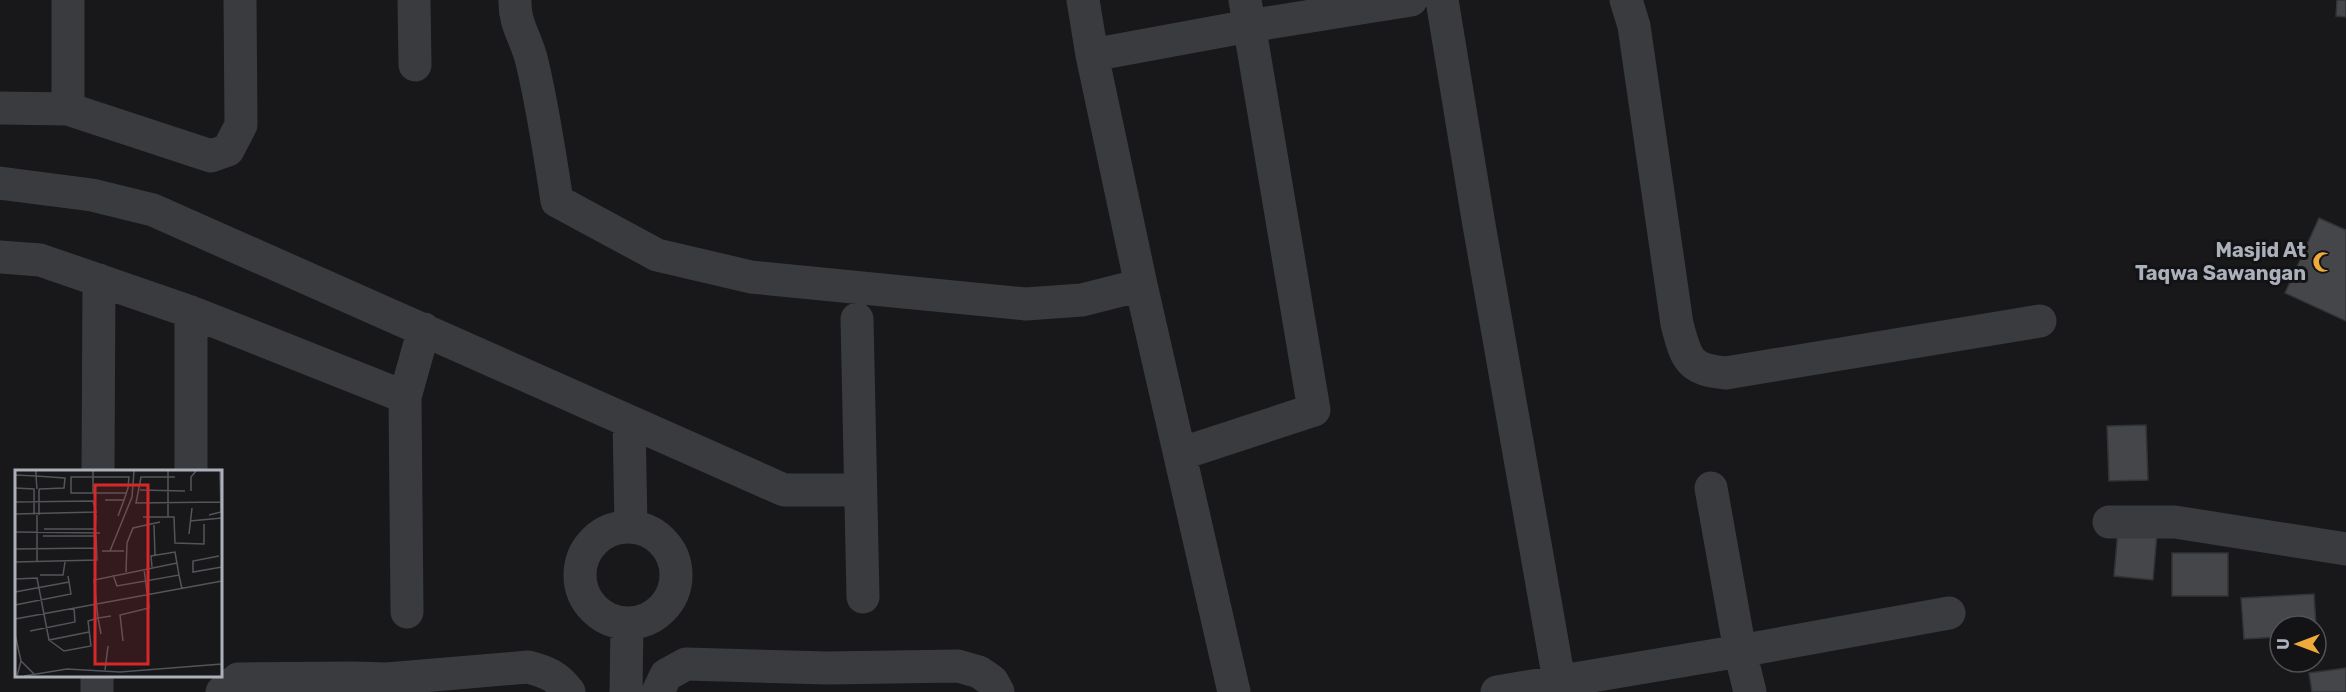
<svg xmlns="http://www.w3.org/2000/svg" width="2346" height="692" font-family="Rubik,sans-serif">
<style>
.building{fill:#45464a;stroke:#323336;stroke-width:1.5}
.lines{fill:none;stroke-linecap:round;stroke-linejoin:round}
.minor{stroke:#393b3f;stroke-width:33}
.labels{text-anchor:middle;stroke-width:6;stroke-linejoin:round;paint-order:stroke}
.poi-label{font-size:20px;font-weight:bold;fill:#abb0ba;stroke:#131315;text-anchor:end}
.inset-road{fill:none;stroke:#53555a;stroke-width:1.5}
.view{fill:#d62828;fill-opacity:0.15;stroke:#d62828;stroke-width:3}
.inset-edge{fill:none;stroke:#abb0ba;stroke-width:3}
</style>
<rect width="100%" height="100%" fill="#18181a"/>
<path class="building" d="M2337,0H2346V17L2336,16Z
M2319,218L2346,230V321L2285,293Z
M2146,425L2148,480L2109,481L2107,426Z
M2118,530L2157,534L2153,580L2114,576Z
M2172,553H2228V596H2172Z
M2314,594L2316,626H2280V637L2244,639L2241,598Z
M2346,668V692H2312L2309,673Z"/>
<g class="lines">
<path class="minor" d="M414,0L415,65
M515,0C514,25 527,39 532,62C543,108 550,155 557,201L657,255L751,277L1026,304L1082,300L1141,285
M1083,0L1092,55L1141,285L1234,692
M1442,0L1478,219L1561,692
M1626,0L1634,26L1677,324C1686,358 1688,370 1726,373L2040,321
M1092,55L1249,26L1411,0
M0,108L68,109L211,156L228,150L241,125L240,0
M68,109V0
M0,183L92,195L153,210L784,490H860
M0,257L40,260L191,312L405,397
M857,319L863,597
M629,421L631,526
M1180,454L1314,410L1245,0
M98,472L99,280
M191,472V312
M1711,488L1740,651L1949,613
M2109,522H2175L2346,549
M580 575a48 48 0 1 1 96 0a48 48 0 1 1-96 0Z
M407,612L405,397L424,329
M387,679L528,667C547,672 557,676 569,692
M97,692V676
M222,692L238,679L353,678L387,679V692
M626,692L627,624
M658,692L666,675L686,664L827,668L958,666L979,672L992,681L998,692
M1497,692L1740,651L1750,692"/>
</g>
<defs>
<g id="mosque-bare" transform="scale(1.62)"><path d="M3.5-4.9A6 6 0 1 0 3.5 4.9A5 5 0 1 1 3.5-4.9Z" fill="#efaa3c" stroke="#131315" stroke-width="2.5" paint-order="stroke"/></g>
</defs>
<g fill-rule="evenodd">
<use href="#mosque-bare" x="2323" y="262"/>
</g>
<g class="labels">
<g class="poi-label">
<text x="2306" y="257">Masjid At<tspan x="2306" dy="23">Taqwa Sawangan</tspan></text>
</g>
</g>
<g transform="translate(15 470)">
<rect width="207" height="207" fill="#18181a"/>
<path class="inset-road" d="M153,1V47M0,5L21,6V1M160,7H126L121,33L206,32M0,18L19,19V45M22,19L21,6L50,8L49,18L24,19M24,19V45M125,20L170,21M176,21V7L181,1M78,23V1M90,30H109M0,32L78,31L81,42L0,44M22,45V91M194,45L206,42L205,1M103,46L109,30L113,18L114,7H56V23H111M128,47H159L160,73L189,74V54M175,51L207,48M139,55L140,85M29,59H80L81,45M0,62L85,63M174,64L177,38M207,65V102M0,79L82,78M87,81H109M95,81L117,27L119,1M204,86L178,91V102L207,97M0,92L82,90L81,66H28M137,97L136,86L160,82L164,105M111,102L112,73L118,58L145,52M25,105H48L50,92M98,105L102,116L164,105L167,119M0,109L22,108L34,170L74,162M0,122L54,112M0,135L56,124L53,106M0,149L207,111M15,161L60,152L59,138M0,164L6,191L2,206M86,164L83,148L96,146M34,170L49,181L76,176L73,151L83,148L79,110L162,93M108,171L105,145L134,138L129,99M6,191L19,204M90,200L93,176M9,206L52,199L105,202L207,194"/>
<path class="view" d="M80,15H133V194H80Z"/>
<rect width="207" height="207" class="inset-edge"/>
</g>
<g transform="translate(2298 644) rotate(270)"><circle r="28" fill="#131315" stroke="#505257" stroke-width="1.5"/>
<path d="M0-4.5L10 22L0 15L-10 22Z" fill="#efaa3c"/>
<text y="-9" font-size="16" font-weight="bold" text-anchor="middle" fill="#abb0ba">U</text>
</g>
</svg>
